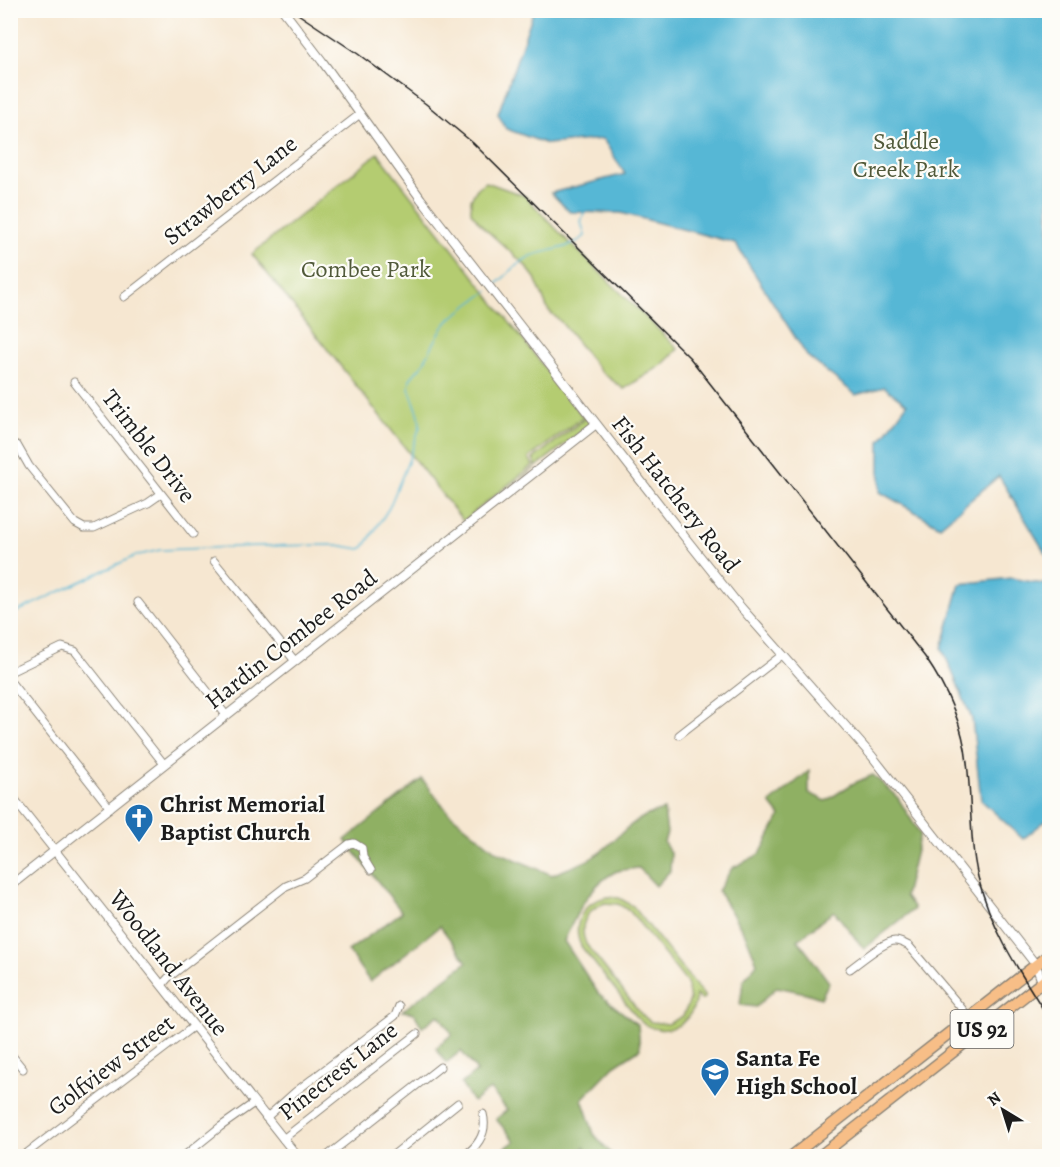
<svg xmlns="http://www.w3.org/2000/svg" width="1060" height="1167" font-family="Alegreya,serif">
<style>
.green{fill:#b4cc71;stroke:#687446;stroke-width:1.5;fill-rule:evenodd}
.forest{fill:#8fb063;stroke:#566640;stroke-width:1.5}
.water{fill:#57b7d5;stroke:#3a6a78;stroke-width:1.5}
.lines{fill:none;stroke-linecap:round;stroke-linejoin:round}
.stream{stroke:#57b7d5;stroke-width:1.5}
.minor-casing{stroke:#898276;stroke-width:9}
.tertiary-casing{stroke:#898276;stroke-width:10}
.primary-casing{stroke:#898276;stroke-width:13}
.minor{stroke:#fff;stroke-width:7}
.tertiary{stroke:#fff;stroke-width:8}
.primary{stroke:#f7be87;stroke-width:10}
.rail{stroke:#1c1c1c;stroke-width:1.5}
.labels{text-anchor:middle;stroke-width:4.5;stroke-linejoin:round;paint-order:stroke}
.shield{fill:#fdfcf7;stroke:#605f5e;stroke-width:1.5}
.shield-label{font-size:22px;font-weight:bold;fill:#1c1c1c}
.park-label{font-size:24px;fill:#515a3a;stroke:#fdfcf7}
.street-label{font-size:24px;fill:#1c1c1c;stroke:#fdfcf7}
.poi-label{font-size:24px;font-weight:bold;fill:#1c1c1c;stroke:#fdfcf7;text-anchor:start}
</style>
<rect width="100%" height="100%" fill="#fdfcf7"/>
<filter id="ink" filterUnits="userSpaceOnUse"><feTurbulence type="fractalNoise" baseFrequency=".0167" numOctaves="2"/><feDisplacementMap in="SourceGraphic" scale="12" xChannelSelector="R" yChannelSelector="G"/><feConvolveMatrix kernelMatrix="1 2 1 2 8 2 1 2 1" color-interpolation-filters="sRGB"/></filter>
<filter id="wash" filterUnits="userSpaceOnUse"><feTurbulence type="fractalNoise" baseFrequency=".008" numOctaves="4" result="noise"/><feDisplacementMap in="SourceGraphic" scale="24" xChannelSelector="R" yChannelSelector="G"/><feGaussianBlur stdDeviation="1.35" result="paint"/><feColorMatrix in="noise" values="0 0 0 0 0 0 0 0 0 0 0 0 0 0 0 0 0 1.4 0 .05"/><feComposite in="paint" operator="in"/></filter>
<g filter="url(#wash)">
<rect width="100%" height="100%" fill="#f6e7d1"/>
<path class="green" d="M378,153L583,417L529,458L533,465L463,521L252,254Z
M486,182L525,196L564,237L678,349L662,365L624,389L600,371L561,322L548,310L535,278L524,264L483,227L471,212V199L478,187Z
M585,415L592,423L467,521L535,467L536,464L533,459L584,419Z
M609,897L619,898L633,906L705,997L701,1000L696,995C694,1025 664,1040 640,1021L581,946C571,923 584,900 609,897ZM605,903L618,904L629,910L687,983L690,1000L683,1016L668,1024L651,1022L641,1014L586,944C578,926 586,909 605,903Z"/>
<path class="forest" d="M809,771V793L826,801L852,784L873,775L898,798L920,834L905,896L914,909L864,949L834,911L798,940L829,982L821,998L806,993L777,987L756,1007L740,1005L743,981L757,963L746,936L718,891L732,868L760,854L780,816L770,803Z
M422,779L448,812L496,851L552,875C565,869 583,864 595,856C620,838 630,817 664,810L667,833L664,842L671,855L670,871L656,886L639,868C631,869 621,869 615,872C588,886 576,915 564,941L598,993L638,1025L640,1049L614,1066L582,1099L594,1134L613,1156H591L584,1147L576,1156L570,1151L561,1156H510L505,1148L515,1141L496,1119L507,1110L490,1089L473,1102L461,1084L477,1071L461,1051L446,1063L436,1048L452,1034L439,1015L422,1027L414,1013L402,1011L467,962L440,926L370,982L348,951L402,912L345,840Z"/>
<path class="water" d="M534,10L1049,11V559L999,476L940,526L880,492V441L907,404L884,387L856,395L807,356L735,243L621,213L570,212L551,193L625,174L603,139L547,144L506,129L498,114Z
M1011,578L1048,585L1050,582L1049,818L1023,839L981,800L972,719L942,648L960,584Z"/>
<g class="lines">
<path class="stream" d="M494,286C507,276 516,263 531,256C549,249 569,250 585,236L581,222L584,212
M10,615L135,556L160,550L256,546L337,545L360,549L364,547L389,508L408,462L420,426L419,415L409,388L410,379L423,364L441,330L452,317L488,291"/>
</g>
</g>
<g filter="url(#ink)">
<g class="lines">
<g class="minor-casing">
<path id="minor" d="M124,297L360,114
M74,382L193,534
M10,443L17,445L29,466L75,523L84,528H94L148,503L161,494
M214,561L295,661
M138,602L226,715
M10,672L62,647L75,651L164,764
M10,681L110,808
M679,735L782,655
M850,969C860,962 884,941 895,941C900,941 905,944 909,946L969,1017
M162,985L168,978L286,886L305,878L349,844L354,843L362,848L363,857L371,870
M10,1053L23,1069
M266,1118L295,1092L395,1016L399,1006
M283,1139L417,1034
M23,1156L194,1026
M184,1156L220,1127L254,1103
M327,1156L440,1067
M392,1156L458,1103
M464,1156C478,1146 488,1133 483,1114"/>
</g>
<g class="tertiary-casing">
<path id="tertiary" d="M283,10L322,61L421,199L687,540L738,604L872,756L1036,965L1042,982L1050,992
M10,794L297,1156
M10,886L596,424"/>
</g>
<g class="primary-casing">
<path id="primary" d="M792,1156L1050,954
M820,1156L1050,976"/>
</g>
<use href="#minor" class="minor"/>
<use href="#tertiary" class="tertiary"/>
<use href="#primary" class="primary"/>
<path class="rail" d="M292,10L358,54L426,104L473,143L690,358L925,657C947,689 963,724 967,763C972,801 969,839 978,877C991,930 1021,974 1050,1020"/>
</g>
</g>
<defs>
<g id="church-pin" transform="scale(1.5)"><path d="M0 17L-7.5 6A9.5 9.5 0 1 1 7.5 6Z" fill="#1f6fb2" stroke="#fdfcf7"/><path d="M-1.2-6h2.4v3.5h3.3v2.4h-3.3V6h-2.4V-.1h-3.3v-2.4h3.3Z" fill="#fff"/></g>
<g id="school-pin" transform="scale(1.5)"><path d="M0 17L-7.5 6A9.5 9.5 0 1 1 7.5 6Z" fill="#1f6fb2" stroke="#fdfcf7"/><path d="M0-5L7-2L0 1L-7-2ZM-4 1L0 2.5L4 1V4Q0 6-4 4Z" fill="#fff"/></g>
</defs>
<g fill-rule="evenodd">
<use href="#church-pin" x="139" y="818"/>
<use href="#school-pin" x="715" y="1072"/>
</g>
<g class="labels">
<rect class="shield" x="950.5" y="1010" width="63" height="38" rx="4.5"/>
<g class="shield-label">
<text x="982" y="1037">US 92</text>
</g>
<g class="park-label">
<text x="906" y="149">Saddle<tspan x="906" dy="28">Creek Park</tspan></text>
<text x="366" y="277">Combee Park</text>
</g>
<g class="street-label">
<text transform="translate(230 190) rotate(-38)" y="8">Strawberry Lane</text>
<text transform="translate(149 446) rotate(52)" y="8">Trimble Drive</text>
<text transform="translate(676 494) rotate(52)" y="8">Fish Hatchery Road</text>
<text transform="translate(291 639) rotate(-38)" y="8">Hardin Combee Road</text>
<text transform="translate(169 963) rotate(52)" y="8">Woodland Avenue</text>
<text transform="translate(111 1065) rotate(-37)" y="8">Golfview Street</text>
<text transform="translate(338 1071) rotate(-38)" y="8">Pinecrest Lane</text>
</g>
<g class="poi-label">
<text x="160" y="812">Christ Memorial<tspan x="160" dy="28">Baptist Church</tspan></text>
<text x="736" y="1066">Santa Fe<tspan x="736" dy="28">High School</tspan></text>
</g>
</g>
<rect width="1060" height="1167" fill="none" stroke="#fdfcf7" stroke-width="36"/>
<g transform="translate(1003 1110) rotate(322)" stroke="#fdfcf7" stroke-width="4.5" paint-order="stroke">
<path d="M0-4.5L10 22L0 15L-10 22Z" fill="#1c1c1c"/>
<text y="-9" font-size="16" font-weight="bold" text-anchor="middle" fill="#1c1c1c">N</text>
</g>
</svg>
